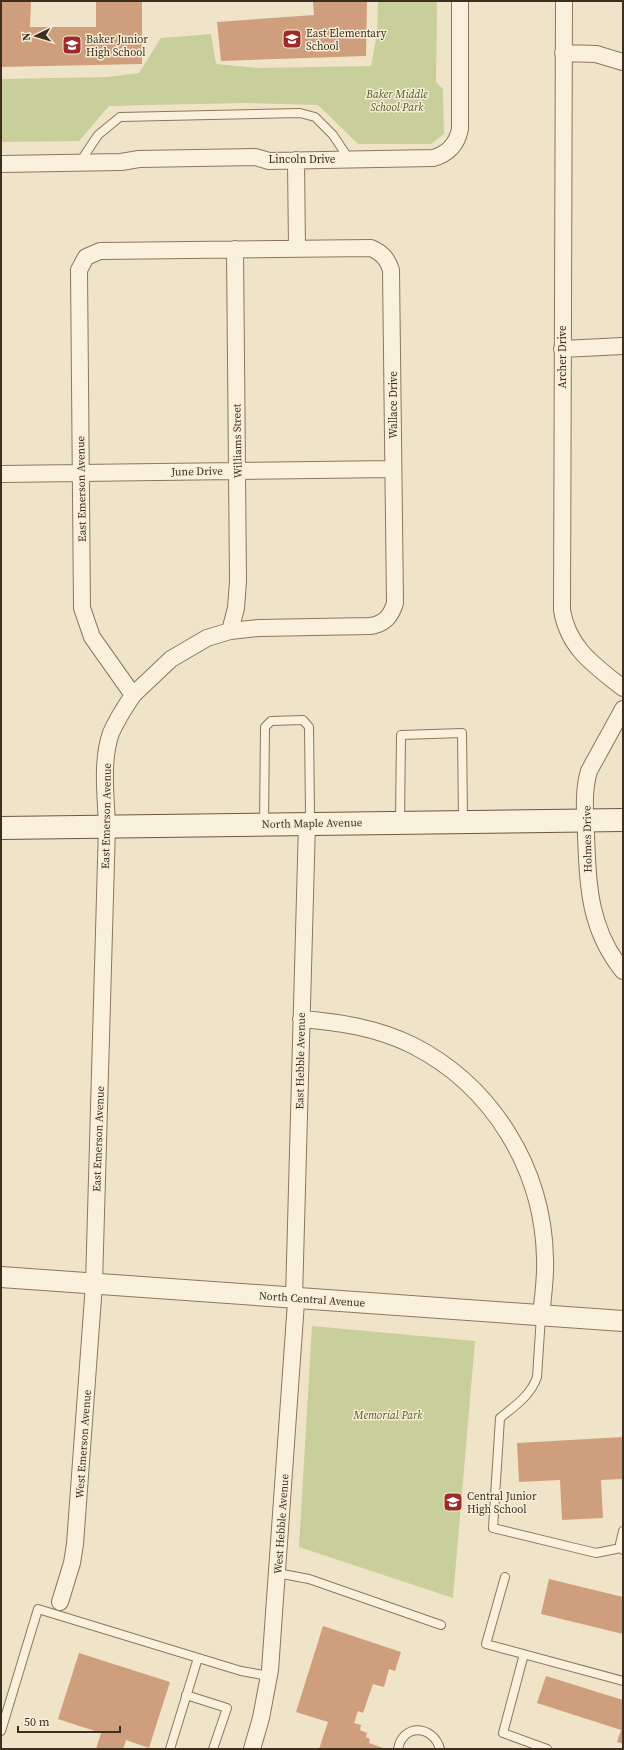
<svg xmlns="http://www.w3.org/2000/svg" width="624" height="1750" font-family="'Source Serif 4',serif">
<style>
.green{fill:#c9cf9b}
.building{fill:#cf9f7d}
.lines{fill:none;stroke-linecap:round;stroke-linejoin:round}
.service-casing{stroke:#8d765c;stroke-width:10}
.minor-casing{stroke:#8d765c;stroke-width:18}
.tertiary-casing{stroke:#8d765c;stroke-width:22}
.secondary-casing{stroke:#6f573f;stroke-width:24}
.service{stroke:#faf1dc;stroke-width:8}
.minor{stroke:#faf1dc;stroke-width:16}
.tertiary{stroke:#faf1dc;stroke-width:20}
.secondary{stroke:#faf1dc;stroke-width:22}
.labels{text-anchor:middle;stroke-width:3;stroke-linejoin:round;paint-order:stroke}
.poi-label{font-size:11px;fill:#3d2e20;stroke:#f7eed8;text-anchor:start}
.park-label{font-size:11px;font-style:italic;fill:#4d5a26;stroke:#f7eed8}
.street-label{font-size:11px;fill:#3d2e20;stroke:#f7eed8}
</style>
<rect width="100%" height="100%" fill="#f0e4c8"/>
<path class="green" d="M378,1H437L436,82L443,89L444,134L431,144H358L318,105L244,103L109,106L79,141L1,142V79L107,77L139,73L161,38L211,34L216,64L258,68L371,66L377,34Z
M312,1326L475,1341L453,1598L299,1547Z"/>
<path class="building" d="M1,1H31L30,27H96V1H142V64L1,67Z
M313,1H367L366,56L221,61L217,22L314,15Z
M623,1437V1479L601,1480L603,1518L562,1520L560,1480L519,1482L517,1443Z
M549,1579L623,1597V1634L541,1614Z
M323,1626L401,1652L395,1671L389,1669L384,1687L373,1684L363,1713L358,1711L354,1723L361,1725L360,1730L367,1733L366,1737L370,1739L369,1743L386,1749H319L328,1722L296,1712Z
M79,1653L170,1682L149,1748L126,1740L123,1749H96L101,1733L58,1719Z
M546,1676L623,1700V1744L617,1742L621,1730L537,1703Z"/>
<g class="lines">
<g class="service-casing">
<path id="service" d="M80,162L98,135L120,117L300,113L315,117L333,135L349,159
M400,821L401,735L462,733L463,820
M264,824L265,727L271,721L303,720L309,727L310,812L307,823
M541,1316L537,1377C531,1395 515,1406 500,1418L493,1528L596,1553L621,1548
M623,1531L620,1544L623,1550
M277,1573L309,1579L441,1625
M505,1577L486,1644L623,1681
M524,1654L503,1733L547,1749
M186,1695L227,1708L213,1749
M1,1731L38,1609L241,1671L269,1676
M170,1749L198,1658
M398,1749C403,1723 433,1725 440,1749"/>
</g>
<g class="minor-casing">
<path id="minor" d="M564,1L562,610C568,648 595,666 623,688
M563,53L596,54L623,62
M296,160L297,248
M1,164L121,162L139,159L255,157L269,161L433,158C448,154 457,144 460,129V1
M562,349L623,346
M1,474L393,469
M230,631L236,608L238,581L235,249
M623,709L589,771C583,790 585,814 586,835C588,886 589,929 623,971
M301,1019C340,1022 377,1028 412,1045C493,1086 543,1169 545,1258C546,1277 543,1296 541,1315
M60,1602L72,1563L75,1544L94,1284L107,826C106,797 101,761 111,733C117,719 125,707 133,695L92,637L82,608L79,270L86,257L100,251L371,248C382,253 387,258 391,270L395,603C391,616 385,624 370,626L259,628L230,631L207,638L171,659L133,695
M252,1749L261,1718L270,1670L296,1302L294,1298L307,823"/>
</g>
<g class="tertiary-casing">
<path id="tertiary" d="M1,1277L623,1321"/>
</g>
<g class="secondary-casing">
<path id="secondary" d="M1,828L623,820"/>
</g>
<use href="#service" class="service"/>
<use href="#minor" class="minor"/>
<use href="#tertiary" class="tertiary"/>
<use href="#secondary" class="secondary"/>
</g>
<defs>
<g id="school-square" transform="scale(1)"><rect x="-9" y="-9" width="18" height="18" rx="4" fill="#9e2a2b" stroke="#f7eed8"/><path d="M0-5L7-2L0 1L-7-2ZM-4 1L0 2.5L4 1V4Q0 6-4 4Z" fill="#fff"/></g>
</defs>
<g fill-rule="evenodd">
<use href="#school-square" x="292" y="39"/>
<use href="#school-square" x="72" y="45"/>
<use href="#school-square" x="453" y="1502"/>
</g>
<g class="labels">
<g class="poi-label">
<text x="306" y="37">East Elementary<tspan x="306" dy="13">School</tspan></text>
<text x="86" y="43">Baker Junior<tspan x="86" dy="13">High School</tspan></text>
<text x="467" y="1500">Central Junior<tspan x="467" dy="13">High School</tspan></text>
</g>
<g class="park-label">
<text x="397" y="98">Baker Middle<tspan x="397" dy="13">School Park</tspan></text>
<text x="388" y="1419">Memorial Park</text>
</g>
<g class="street-label">
<text x="302" y="163">Lincoln Drive</text>
<text transform="translate(562 357) rotate(-90)" y="4">Archer Drive</text>
<text transform="translate(393 405) rotate(-90)" y="4">Wallace Drive</text>
<text transform="translate(237 441) rotate(-91)" y="4">Williams Street</text>
<text transform="translate(197 471) rotate(-1)" y="4">June Drive</text>
<text transform="translate(81 489) rotate(-91)" y="4">East Emerson Avenue</text>
<text transform="translate(106 816) rotate(-89)" y="4">East Emerson Avenue</text>
<text transform="translate(312 823) rotate(-1)" y="4">North Maple Avenue</text>
<text transform="translate(587 839) rotate(-91)" y="4">Holmes Drive</text>
<text transform="translate(300 1061) rotate(-89)" y="4">East Hebble Avenue</text>
<text transform="translate(98 1139) rotate(-88)" y="4">East Emerson Avenue</text>
<text transform="translate(312 1299) rotate(4)" y="4">North Central Avenue</text>
<text transform="translate(83 1444) rotate(-86)" y="4">West Emerson Avenue</text>
<text transform="translate(281 1524) rotate(-86)" y="4">West Hebble Avenue</text>
</g>
</g>
<rect width="624" height="1750" fill="none" stroke="#3d2e20" stroke-width="4"/>
<g transform="translate(36 36) rotate(265)" stroke="#f7eed8" stroke-width="3" paint-order="stroke">
<path d="M0-3L7 15L0 10L-7 15Z" fill="#3d2e20"/>
<text y="-6" font-size="11" font-weight="bold" text-anchor="middle" fill="#3d2e20">N</text>
</g>
<path d="M18 1726v6h102v-6" fill="none" stroke="#3d2e20" stroke-width="2"/>
<text x="24" y="1726" font-size="12" fill="#3d2e20" stroke="#f7eed8" stroke-width="3" paint-order="stroke">50 m</text>
</svg>
